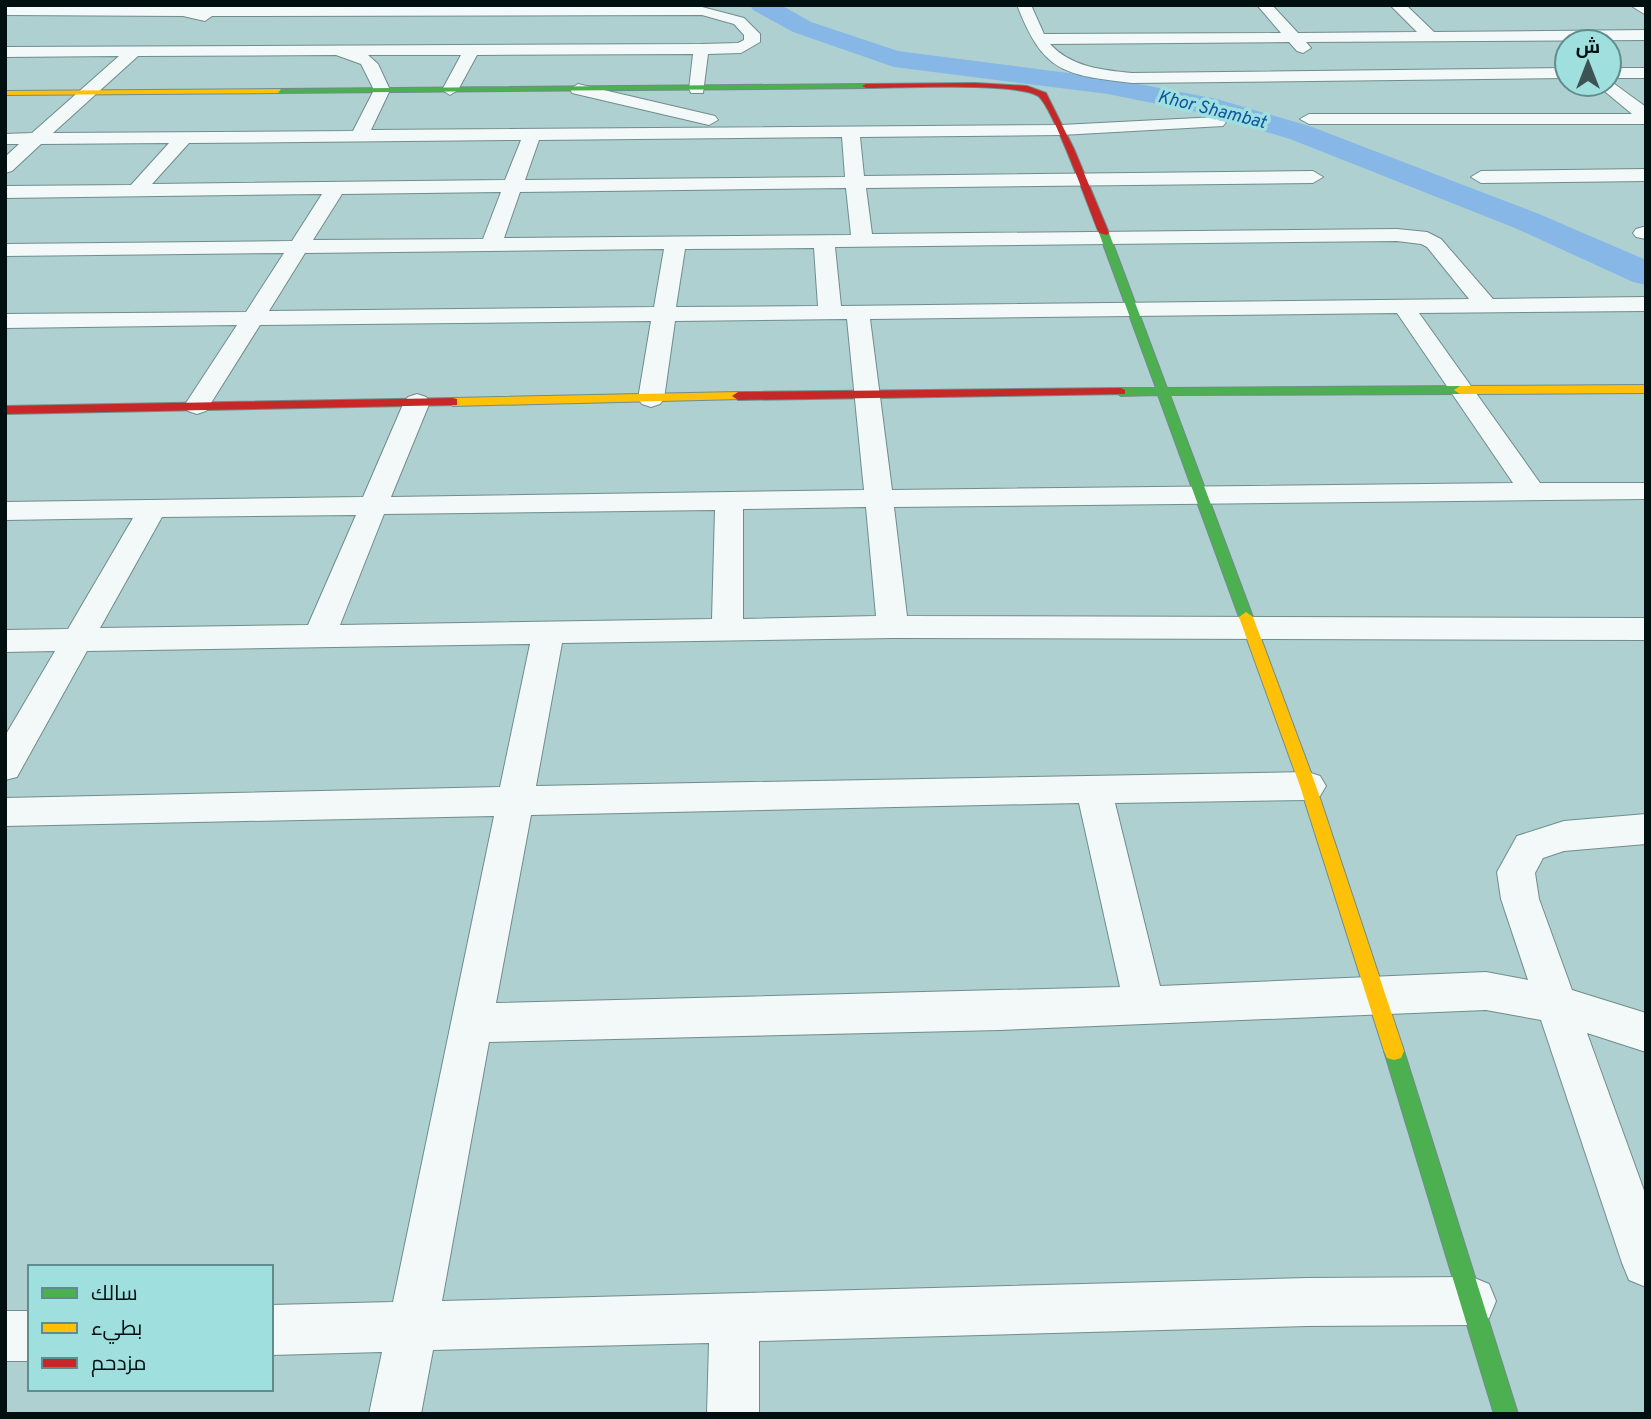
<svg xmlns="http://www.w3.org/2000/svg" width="1651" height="1419" font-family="Overpass,Cairo,sans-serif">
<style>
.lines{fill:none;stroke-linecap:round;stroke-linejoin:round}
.river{fill:#87b7e7;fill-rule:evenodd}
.street-casing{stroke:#718c8c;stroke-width:2}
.fast-casing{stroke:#718c8c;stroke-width:2}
.slow-casing{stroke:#718c8c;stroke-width:2}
.jam-casing{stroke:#718c8c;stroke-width:2}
.street{fill:#f3f8f8;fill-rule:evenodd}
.fast{fill:#4caf50;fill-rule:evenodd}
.slow{fill:#ffc107;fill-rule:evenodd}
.jam{fill:#c62828;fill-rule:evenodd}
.labels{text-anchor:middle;stroke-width:7;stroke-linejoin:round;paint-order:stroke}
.far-water-label{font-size:18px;font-style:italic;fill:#0f55a2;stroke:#9fdfde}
</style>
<rect width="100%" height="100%" fill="#aed0d0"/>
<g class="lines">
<path class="river" d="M750,5H781L811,22L898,51L1108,78L1217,99L1312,127L1539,214L1646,260V285L1633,282L1515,228L1290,139L1202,113L1108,94L894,67L793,32L753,10Z"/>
<g class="street-casing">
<path id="street" d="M1017,5H1031L1044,34L1281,33L1257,5H1272L1298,33L1417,32L1390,5H1406L1434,32L1646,30V40L1306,42L1311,48L1303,53L1297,51L1289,42L1050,44C1071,67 1102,70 1132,73L1567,68V78L1132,83C1063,75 1043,72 1017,5Z
M1630,5H1646V15Z
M5,7H702L744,18L760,34V42L741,53L708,54L703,93H691L689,89L693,54L477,55L458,90L450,95L442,90L461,55H368L378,64L390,90L371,130L1061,125L1217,117L1223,118L1226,122L1223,126L1061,135L860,137L864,176L1313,171L1323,177L1313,183L866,188L872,234L1397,229L1427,232L1441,239L1493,299L1646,297V311L1419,313L1540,483H1646V499L894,507L907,616L1646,618V640L893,638L562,643L536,786L1308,772L1320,776L1326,786L1320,796L1308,800L1115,803L1160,986L1486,972L1528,980L1501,899L1497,872L1517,836L1564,821L1646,814V844L1564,851L1543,858L1535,873L1539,899L1572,990L1646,1013V1052L1587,1033L1646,1196V1287L1629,1280L1622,1263L1541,1020L1486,1010L1000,1030L489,1042L442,1301L1307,1278L1472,1277L1489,1284L1496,1301L1489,1318L1472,1325L1307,1326L759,1341V1414H707L709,1343L433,1350L421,1414H369L382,1352L271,1355V1305L393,1302L494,816L5,826V798L500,787L530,644L87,651L17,777L5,780V736L55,651L5,652V630L68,629L133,518L5,520V502L363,497L404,402L408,397L417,394L426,397L430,402L391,497L864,490L847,319L675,321L664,399L660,404L651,407L642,404L638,399L651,321L260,325L206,411L197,414L188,411L184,406L237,325L5,328V314L246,312L284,253L5,256V244L292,241L322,194L5,198V186L131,185L169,143L41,144L12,171L5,173V157L19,144H5V134L32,133L119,56L5,57V47L701,44L738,43L744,40V35L734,24L702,15L212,16L205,21L183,16L5,15ZM336,55L361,64L374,90L353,131L53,133L138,56ZM842,137L845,177L525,180L539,140ZM521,140L505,180L152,184L189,143ZM846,188L851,235L504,238L520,192ZM501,192L483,239L313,240L342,194ZM1397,241L1421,244L1427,247L1469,299L841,306L835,247ZM814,248L818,306L676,307L685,249ZM664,249L654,307L269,311L305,253ZM1397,313L1513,483L892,490L870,319ZM866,507L876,616L743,619V509ZM715,510L712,619L340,625L384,514ZM356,515L308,625L100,628L162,517ZM1079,803L1120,987L496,1003L531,815Z
M1609,68H1646V78H1609Z
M1609,80L1646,107V124H1309L1300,119L1309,114H1632L1596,84H1609Z
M578,84L715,116L718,120L709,125L572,93L570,89Z
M1646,169V181L1481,183L1471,177L1481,171Z
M1643,227H1646V239L1636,237L1633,233L1636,229Z
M5,1311H30V1361H5Z"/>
</g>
<g class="fast-casing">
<path id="fast" d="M866,84L869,88L278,93L274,91L278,89Z
M1104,230L1109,233L1167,388L1460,386L1466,390L1460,394L1170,395L1253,617L1251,621H1241L1239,617L1158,395L1121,396L1115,392L1121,388H1156L1099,233Z
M1394,1042L1401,1044L1404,1051L1518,1414H1494L1384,1051L1387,1044Z"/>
</g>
<g class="slow-casing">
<path id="slow" d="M281,89L278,93L5,95V91Z
M1646,385V393L1460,394L1454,390L1460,386Z
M738,392L744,396L742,399L453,406L447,402L453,398Z
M1246,612L1253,617L1316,786L1404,1051L1401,1058L1394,1060L1387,1058L1384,1051L1300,786L1239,617Z"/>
</g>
<g class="jam-casing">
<path id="jam" d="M975,83L1027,86L1046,93L1074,149L1109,233L1107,235L1099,233C1090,211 1052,105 1038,96C1018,82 896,88 866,88L862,86L866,84Z
M1121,388L1125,390V394L738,400L732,396L738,392Z
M453,398L457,399V405L5,414V406Z"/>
</g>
<use href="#street" class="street"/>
<use href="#fast" class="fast"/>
<use href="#slow" class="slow"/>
<use href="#jam" class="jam"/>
</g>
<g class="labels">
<g class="far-water-label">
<text transform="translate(1212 109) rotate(14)" y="6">Khor Shambat</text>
</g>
</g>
<rect width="1651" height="1419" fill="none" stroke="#001010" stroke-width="14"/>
<rect x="28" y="1265" width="245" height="126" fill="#9fdfde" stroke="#5f8c8c" stroke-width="2"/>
<rect x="42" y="1288" width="35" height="10" fill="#4caf50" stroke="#5f8c8c" stroke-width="2"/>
<text x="91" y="1300" font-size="21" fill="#001010">سالك</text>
<rect x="42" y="1323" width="35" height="10" fill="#ffc107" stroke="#5f8c8c" stroke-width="2"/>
<text x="91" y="1335" font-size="21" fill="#001010">بطيء</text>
<rect x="42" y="1358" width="35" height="10" fill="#c62828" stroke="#5f8c8c" stroke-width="2"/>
<text x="91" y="1370" font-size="21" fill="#001010">مزدحم</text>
<g transform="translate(1588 63)"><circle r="33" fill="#9fdfde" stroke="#5f8c8c" stroke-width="2"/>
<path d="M0-5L12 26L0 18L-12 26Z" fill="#3d5353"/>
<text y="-10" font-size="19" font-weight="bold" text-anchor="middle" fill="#001010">ش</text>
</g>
</svg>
